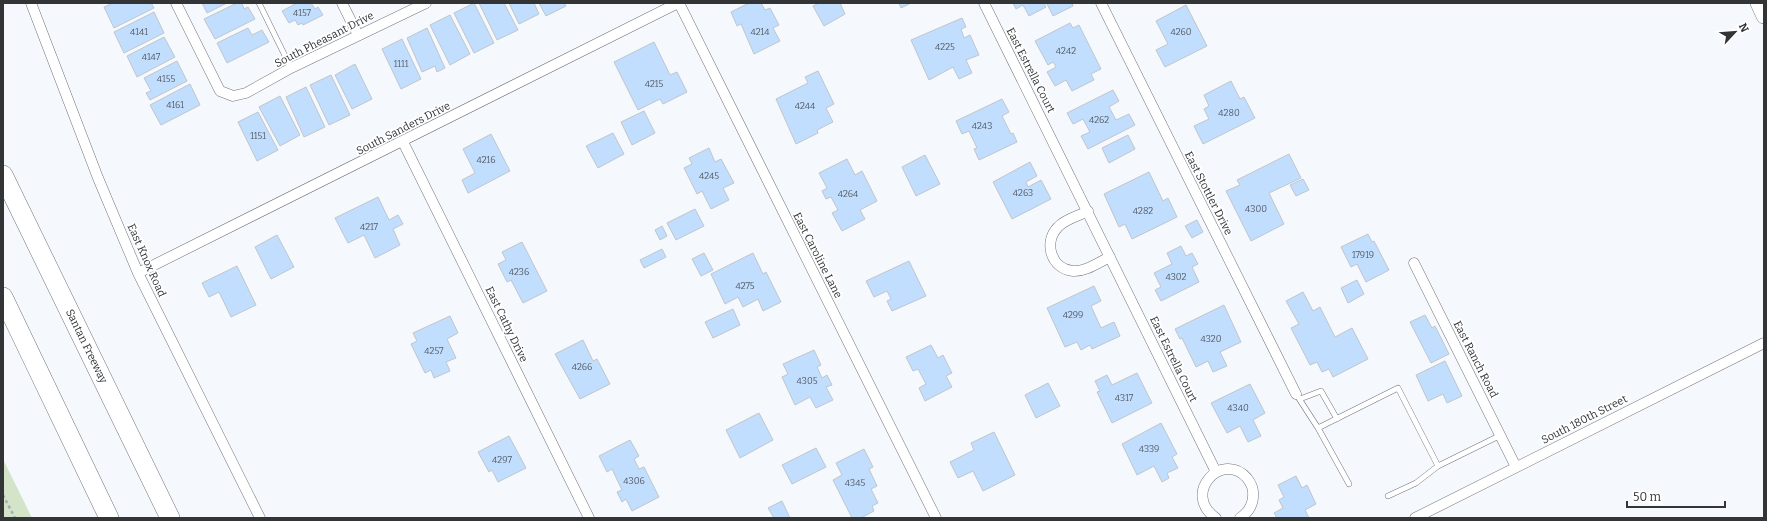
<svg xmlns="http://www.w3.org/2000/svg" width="1767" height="521" font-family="Bitter,serif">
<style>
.green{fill:#d3e4c8}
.building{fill:#c2defe;stroke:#c0c5ca}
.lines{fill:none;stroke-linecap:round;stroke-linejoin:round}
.service-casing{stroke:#72767b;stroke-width:6}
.minor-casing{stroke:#72767b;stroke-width:11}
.secondary-casing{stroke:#72767b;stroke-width:16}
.motorway-casing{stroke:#72767b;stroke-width:20}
.path{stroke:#a8abaf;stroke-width:2.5;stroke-dasharray:3 3;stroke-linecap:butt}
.service{stroke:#fff;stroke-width:5}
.minor{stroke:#fff;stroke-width:10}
.secondary{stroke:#fff;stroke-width:15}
.motorway{stroke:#fff;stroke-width:19}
.labels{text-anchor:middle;stroke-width:3.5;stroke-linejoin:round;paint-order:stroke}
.number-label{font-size:9px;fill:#565e68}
.street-label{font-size:11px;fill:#323436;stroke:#fff}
</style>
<rect width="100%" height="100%" fill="#f5f9fe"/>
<path class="green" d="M3,459L32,518H3Z"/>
<path class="building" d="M113,3H151L154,8L114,28L104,7Z
M202,3H227L207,13Z
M237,3H242L244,9L248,7L255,19L215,39L204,19Z
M297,3H311L315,9L318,7L323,15L303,25L302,23L298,25L295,20L289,23L282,11Z
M474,3L494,43L474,53L454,13Z
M479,3H504L518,30L497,40Z
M509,3H534L539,14L519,24Z
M539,3H564L566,6L546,16Z
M749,3H761L765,10L770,8L779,25L773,28L780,41L754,54L741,24L737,26L731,12Z
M819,3H840L845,14L824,26L813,6Z
M899,3H911L901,8Z
M1013,3H1044L1046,7L1029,16L1023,5L1016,9Z
M1050,3H1072L1073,6L1053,16L1047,4Z
M1186,5L1207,46L1165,67L1156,50L1168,44L1156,21Z
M154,12L164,33L124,53L114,32Z
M450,15L470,54L450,65L430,25Z
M962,18L966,27L961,29L964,38L970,35L979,55L966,60L972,73L959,79L953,67L929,80L911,40Z
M1070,23L1073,28L1079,25L1101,69L1091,74L1094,80L1072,91L1066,80L1055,86L1047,72L1056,67L1053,62L1048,65L1035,41Z
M248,28L252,35L262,30L269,42L227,63L217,43Z
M427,28L445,68L437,72L435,66L422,72L407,38Z
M164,37L175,57L137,77L127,56Z
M402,39L421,79L401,89L382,49Z
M654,42L670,75L677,72L687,92L663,104L660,99L638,110L614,62Z
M177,61L187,81L150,100L146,93L151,91L144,78Z
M355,64L372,99L352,109L335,75Z
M818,71L834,104L826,108L833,122L817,130L818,133L796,144L776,99L808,83L805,77Z
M331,75L350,115L329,125L310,85Z
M1231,81L1240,99L1244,97L1255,118L1203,144L1194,126L1209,119L1204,109L1209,106L1204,95Z
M190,84L200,105L161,125L150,105Z
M306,87L325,127L304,137L286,97Z
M1113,90L1119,101L1109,107L1116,120L1129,114L1135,125L1088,149L1081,136L1090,132L1083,119L1073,124L1067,113Z
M280,96L300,135L280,146L259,107Z
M1002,99L1009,112L1002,116L1011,134L1013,133L1017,142L979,160L974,149L977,148L969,131L962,134L956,121Z
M644,111L655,133L632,145L621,122Z
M258,112L278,150L257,161L238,122Z
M613,133L624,154L598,168L586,146Z
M491,134L510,171L468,193L462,180L475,173L463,149Z
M1128,135L1135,149L1109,163L1102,148Z
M709,148L715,162L721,159L734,183L723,188L729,200L711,209L702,191L697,194L684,168L692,164L689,158Z
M1289,154L1301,178L1269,193L1284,224L1251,241L1226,191L1240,185L1237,180Z
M925,155L940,184L916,196L902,167Z
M847,159L855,175L862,171L877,201L860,210L865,219L842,231L832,213L838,210L831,197L826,199L822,191L827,188L819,173Z
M1030,162L1037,176L1026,182L1028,187L1041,180L1051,199L1012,219L993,182Z
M1149,172L1163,201L1168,198L1177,217L1132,239L1125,224L1119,227L1104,194Z
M1303,179L1309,190L1296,196L1290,185Z
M378,197L389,220L398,215L403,224L393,229L400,245L375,258L364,235L348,243L335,218Z
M695,209L704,226L676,240L667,223Z
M1197,220L1203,232L1192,238L1185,226Z
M662,226L667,236L660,240L655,230Z
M1368,234L1372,242L1374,241L1389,270L1366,282L1357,264L1351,267L1341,247Z
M277,235L294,267L271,279L255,247Z
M522,242L547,291L523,303L511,280L507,282L498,264L506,260L502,252Z
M1181,246L1186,256L1192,253L1198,264L1192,267L1199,282L1161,301L1155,290L1161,287L1154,273L1172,264L1167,253Z
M662,249L666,257L644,268L640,260Z
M704,253L713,270L701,276L692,259Z
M753,253L763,274L766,272L781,302L763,311L758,299L743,307L738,297L725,304L711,274Z
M909,261L926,296L892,311L887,301L891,299L887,291L874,297L866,281Z
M237,266L256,305L231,317L219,292L209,297L202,283Z
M1357,280L1364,294L1348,303L1341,288Z
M1094,286L1101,301L1091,306L1101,328L1114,322L1120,336L1092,349L1090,345L1081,350L1077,342L1065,347L1047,308Z
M1303,292L1313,311L1320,307L1335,337L1352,328L1368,359L1333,377L1329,369L1322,372L1317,362L1310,365L1291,328L1299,324L1286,301Z
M1224,305L1241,342L1220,352L1227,366L1213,372L1208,361L1196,367L1182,338L1180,339L1175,329Z
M733,309L740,325L713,338L705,322Z
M1425,315L1432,328L1435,326L1449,354L1431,363L1410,322Z
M450,316L458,333L447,339L456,358L446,362L450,371L434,378L431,370L425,373L411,344L417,341L413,333Z
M583,340L593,361L597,359L610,384L580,399L555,354Z
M931,345L938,358L943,355L952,373L946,376L952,387L925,401L919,388L926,384L918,369L913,371L906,357Z
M814,350L821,365L817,367L822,378L827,375L832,385L826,387L833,400L816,408L810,397L795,405L782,377L788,374L783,364Z
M1445,361L1462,396L1447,403L1443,394L1428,401L1416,375Z
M1137,373L1152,403L1112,423L1097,392L1100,391L1095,381L1107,375L1112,385Z
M1048,383L1060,406L1036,418L1025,395Z
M1250,384L1265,413L1253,420L1261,436L1248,442L1240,426L1227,433L1211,403Z
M759,413L773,440L740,458L726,430Z
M1161,423L1177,454L1172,457L1178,468L1167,473L1169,478L1162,482L1154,466L1137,475L1122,444Z
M994,432L1015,475L983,491L973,471L958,478L950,462L974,450L971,443Z
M509,436L526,468L498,482L492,470L489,472L478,452Z
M630,440L639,456L634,459L639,469L644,467L659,497L632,511L626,499L622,502L617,492L622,490L612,469L607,472L599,456Z
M816,448L826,467L792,484L782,465Z
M864,449L873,467L869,469L877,486L871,489L878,503L872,506L874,511L861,518H852L833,480L842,475L836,463Z
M1296,476L1302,488L1307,485L1316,504L1305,510L1309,518H1277L1274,513L1283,508L1279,500L1284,497L1278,485Z
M782,501L790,518H774L768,508Z"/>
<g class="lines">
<g class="service-casing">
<path id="service" d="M259,3L291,68
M1296,394L1318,428L1398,388L1438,466L1416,483L1388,496
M1300,399L1321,391L1337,419
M1318,428L1349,484
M1438,466L1501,435"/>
</g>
<g class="minor-casing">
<path id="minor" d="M31,3L98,178L138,273L260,518
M176,3L220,91L233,96L246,93L291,68L426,3
M342,3L358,35
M679,3L936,518
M984,3L1216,472
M1101,3L1296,394
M403,142L589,518
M1088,211C1079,216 1065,219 1058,227C1043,242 1051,269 1073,271C1086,272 1099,262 1110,257
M1414,263L1516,467
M138,273L678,3
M1216,518C1181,494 1222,450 1247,478C1250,482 1253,487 1253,492C1254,503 1249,512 1240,518
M1415,518L1764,343"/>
</g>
<g class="secondary-casing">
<path id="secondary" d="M1758,3L1764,16"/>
</g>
<g class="motorway-casing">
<path id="motorway" d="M3,175L170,518
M3,297L109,518"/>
</g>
<path class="path" d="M3,495L15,518"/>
<use href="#service" class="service"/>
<use href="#minor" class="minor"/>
<use href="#secondary" class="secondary"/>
<use href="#motorway" class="motorway"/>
</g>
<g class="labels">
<g class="number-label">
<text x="302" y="16">4157</text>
<text x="139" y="35">4141</text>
<text x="760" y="35">4214</text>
<text x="1181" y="35">4260</text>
<text x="945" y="50">4225</text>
<text x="1066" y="54">4242</text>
<text x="151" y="60">4147</text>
<text x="401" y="67">1111</text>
<text x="166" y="82">4155</text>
<text x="654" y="87">4215</text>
<text x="175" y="108">4161</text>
<text x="805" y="109">4244</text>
<text x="1229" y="116">4280</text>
<text x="1099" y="123">4262</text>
<text x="982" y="129">4243</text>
<text x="258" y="139">1151</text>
<text x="486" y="163">4216</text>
<text x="709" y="179">4245</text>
<text x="1023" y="196">4263</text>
<text x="848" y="197">4264</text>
<text x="1256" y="212">4300</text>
<text x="1143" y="214">4282</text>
<text x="369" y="230">4217</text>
<text x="1363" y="258">17919</text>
<text x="519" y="275">4236</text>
<text x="1176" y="280">4302</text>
<text x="745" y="289">4275</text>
<text x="1073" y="318">4299</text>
<text x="1211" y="342">4320</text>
<text x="434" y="354">4257</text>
<text x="582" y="370">4266</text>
<text x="807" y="384">4305</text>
<text x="1124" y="401">4317</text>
<text x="1238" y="411">4340</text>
<text x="1149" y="452">4339</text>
<text x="502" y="463">4297</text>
<text x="634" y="484">4306</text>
<text x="855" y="486">4345</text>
</g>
<g class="street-label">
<text transform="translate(324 39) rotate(-27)" y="4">South Pheasant Drive</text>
<text transform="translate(1031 70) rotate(63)" y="4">East Estrella Court</text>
<text transform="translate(403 128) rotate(-27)" y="4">South Sanders Drive</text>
<text transform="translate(1209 193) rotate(63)" y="4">East Stottler Drive</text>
<text transform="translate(818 255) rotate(63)" y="4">East Caroline Lane</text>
<text transform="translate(147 260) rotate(66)" y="4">East Knox Road</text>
<text transform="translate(507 324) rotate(64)" y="4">East Cathy Drive</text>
<text transform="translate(87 346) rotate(64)" y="4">Santan Freeway</text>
<text transform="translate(1174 359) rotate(64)" y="4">East Estrella Court</text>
<text transform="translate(1476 359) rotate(63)" y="4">East Ranch Road</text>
<text transform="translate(1584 419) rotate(-27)" y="4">South 180th Street</text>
</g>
</g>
<rect width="1767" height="521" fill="none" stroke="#323436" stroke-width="8"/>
<g transform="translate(1735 32) rotate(64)" stroke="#ffffff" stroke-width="3" paint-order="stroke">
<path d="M0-3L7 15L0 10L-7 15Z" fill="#323436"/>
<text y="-6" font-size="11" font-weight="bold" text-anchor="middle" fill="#323436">N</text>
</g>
<path d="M1627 501v6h98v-6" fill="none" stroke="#323436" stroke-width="2"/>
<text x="1633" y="501" font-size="12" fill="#323436" stroke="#ffffff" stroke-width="3" paint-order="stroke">50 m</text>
</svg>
